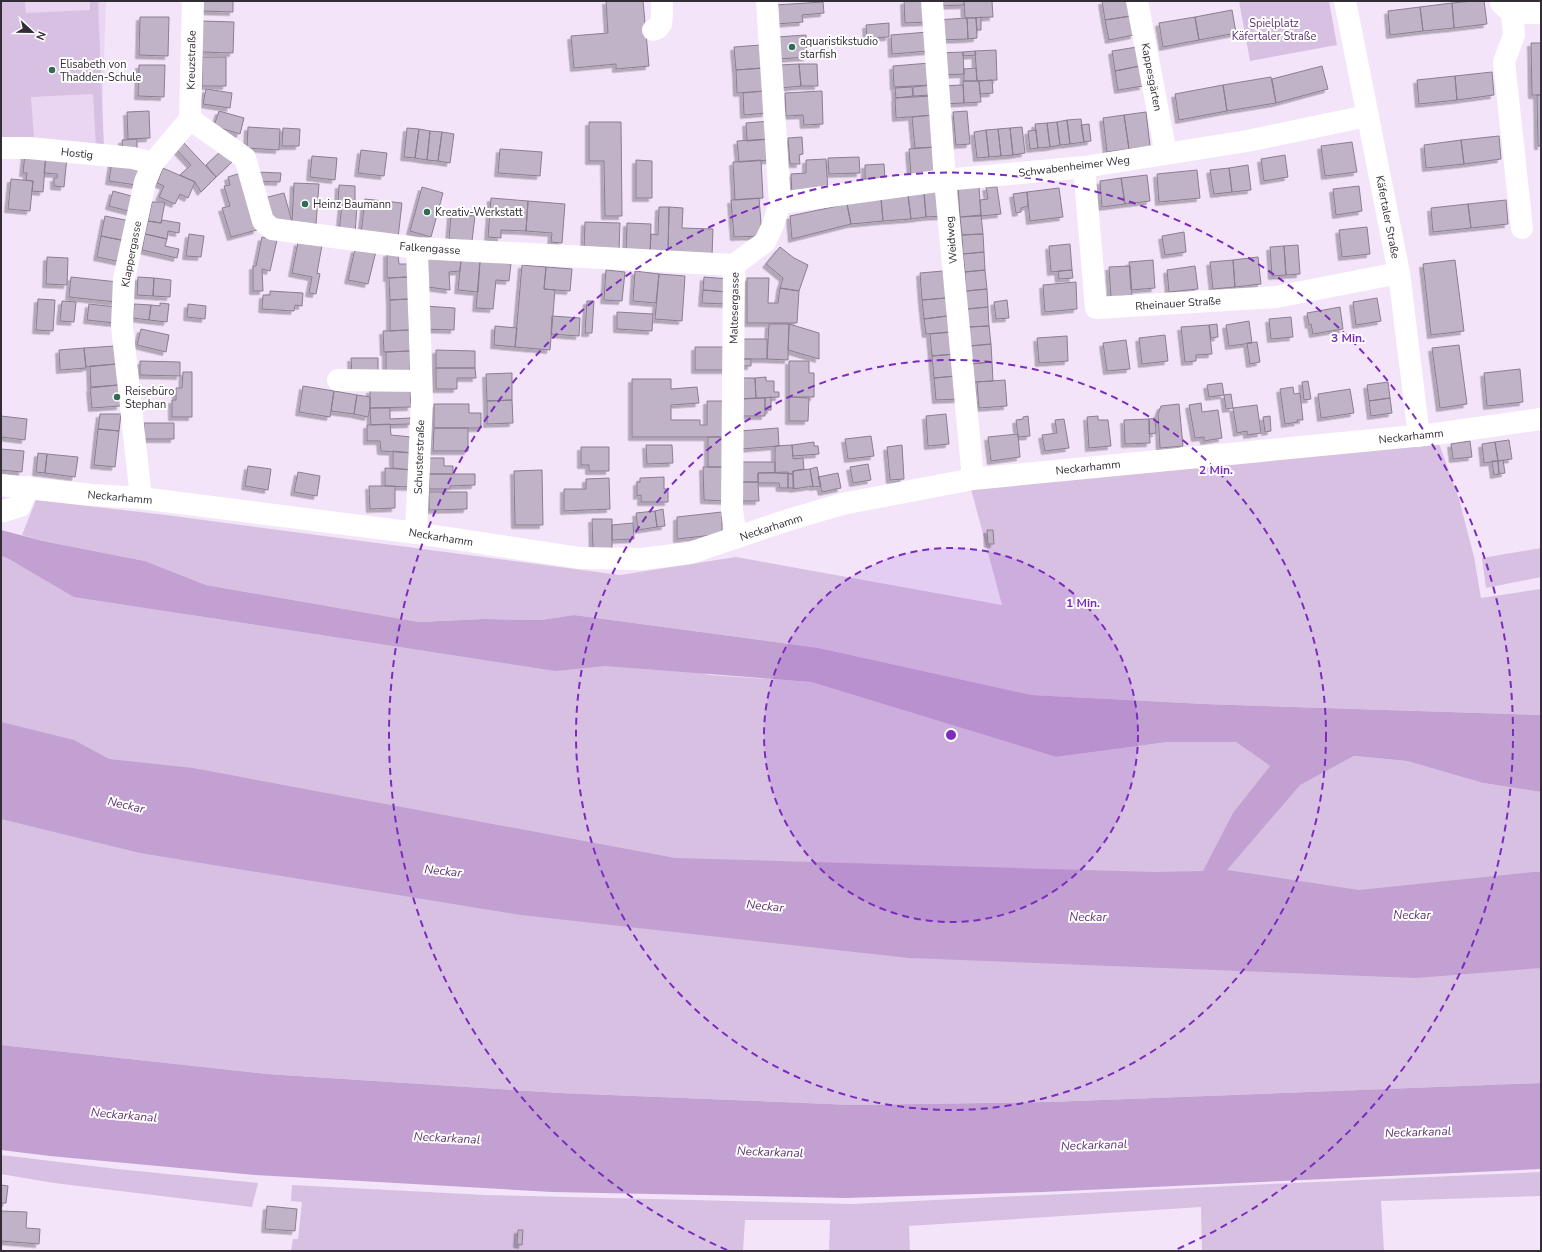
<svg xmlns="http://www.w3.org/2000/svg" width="1542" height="1252" font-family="'Nunito Sans',sans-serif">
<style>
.built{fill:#ead6f2}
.green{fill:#d8c0e2}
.water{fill:#c3a0d2}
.building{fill:#c0b2c7;stroke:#8c7e91;filter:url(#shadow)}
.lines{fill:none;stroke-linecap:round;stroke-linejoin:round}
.minor{stroke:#fff;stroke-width:22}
.ring{fill:none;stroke:#7b2cbf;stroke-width:2;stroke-dasharray:7 5}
.poi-dot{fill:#316c55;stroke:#fff;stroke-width:1.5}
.labels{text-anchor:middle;stroke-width:4;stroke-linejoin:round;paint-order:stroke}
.park-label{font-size:11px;fill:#5f3370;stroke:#fff}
.poi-label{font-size:11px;fill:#332d36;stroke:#fff;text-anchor:start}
.street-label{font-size:11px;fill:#332d36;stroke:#fff}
.water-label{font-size:12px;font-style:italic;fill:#5f3370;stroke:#fff}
.centre{fill:#7b2cbf;stroke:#fff;stroke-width:2}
.ring-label{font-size:12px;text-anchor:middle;font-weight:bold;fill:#7b2cbf;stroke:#fff;stroke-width:4;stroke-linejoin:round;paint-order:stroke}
</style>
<defs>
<filter id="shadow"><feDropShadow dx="-3.5" dy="3.5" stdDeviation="0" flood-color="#0004"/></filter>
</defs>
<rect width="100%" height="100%" fill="#f3e4fa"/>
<path class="built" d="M1,1H106L101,147L34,139Z"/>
<path class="green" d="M1,1H25L26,13L90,10V1H98L104,148H96L93,94L31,97L34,139L1,140Z
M1239,1H1329L1337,45L1250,61Z
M1438,441L1459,499L1474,557L1481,598L1541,589V715L1205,704L1032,695L819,648L574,615L541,620L483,619L419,622L206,585L145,561L43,541L22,535L36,500L166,515L620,575L736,557L1002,605L971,489Z
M1541,548V577L1486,588L1482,558Z
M1,556L7,558L17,564L82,582L191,615L479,659L684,669L710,675L811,682L1056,757L1168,742H1236L1270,766L1263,776L1301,784L1354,756L1407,761L1483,783L1541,792V1083L1049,1102L853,1105L560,1093L267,1074L1,1045Z
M1,1155L117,1169L258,1183L252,1207L54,1183L1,1174Z
M1541,1172V1196L1381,1201L1384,1251H1202L1201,1207L909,1226L910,1251H829L830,1220H745L743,1251H291L293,1239H298L302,1202L291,1201L292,1185L486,1195L852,1204L1293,1183Z"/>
<path class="water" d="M1,530L43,541L145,561L206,585L419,622L483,619L541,620L574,615L819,648L1032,695L1205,704L1541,715V792L1483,783L1407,761L1354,756L1300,785L1227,870L1359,890L1533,872H1541V968L1416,978L909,958L521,915L140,853L1,819V722L74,740L109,759L193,768L675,858L1154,872L1203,871L1233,813L1270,766L1236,742H1168L1056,757L811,682L605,666L556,671L74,597L7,558L1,556Z
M1,1045L267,1074L560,1093L853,1105L1049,1102L1541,1083V1169L1043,1192L845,1198L552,1192L255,1175L50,1156L1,1150Z"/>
<path class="building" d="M203,1H233V12L202,11Z
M606,1H643L649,66L616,69V64L574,68L571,36L608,33Z
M904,1H925L927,22L905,23Z
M935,1H964V5L935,6Z
M964,1H992L993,17L965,18Z
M1102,1H1128L1131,16L1105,20Z
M1472,1H1484L1487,24L1454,28L1452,3Z
M823,2L824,13L802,15L803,22L776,24L775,5Z
M1452,3L1454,28L1423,31L1420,7Z
M1420,7L1423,31L1390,35L1388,11Z
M1232,10L1236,33L1199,40L1195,17Z
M1131,16L1134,35L1109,40L1105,20Z
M140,17H169L168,56L139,55Z
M981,17V30H977L976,18Z
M1195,17L1199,40L1163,47L1159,23Z
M967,18H976L977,38L968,39Z
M967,18L968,39L937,40L936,20Z
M202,21L234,22L233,53L201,52Z
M889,23V37L867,38L866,25Z
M928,32L929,51L892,54L891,35Z
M806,35L807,57L779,59L777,37Z
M1531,43H1541V95H1532Z
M761,45L763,68L736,70L734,47Z
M1137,47L1140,66L1115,71L1112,51Z
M996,50L997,80L977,81L975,51Z
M975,51L976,55L963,56V52Z
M963,52L964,74L938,75L937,53Z
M202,57H226V86H202Z
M930,63L931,85L894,87L893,66Z
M799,64H817L818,86H801Z
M799,64L801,86L781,88L779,65Z
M139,65H165L164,97L138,96Z
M1140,66L1143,86L1118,90L1115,71Z
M1322,66L1328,89L1276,103L1272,79Z
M763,68L764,91L737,93L736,70Z
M976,68L977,81H964V69Z
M1492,72L1494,95L1457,100L1455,76Z
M1455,76L1457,100L1419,104L1417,80Z
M1271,77L1276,103L1227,111L1223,85Z
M992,80L993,93L980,94L979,81Z
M963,81H979L981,102L964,103Z
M931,85L932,95L913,96V87Z
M963,85L964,103L940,104L939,86Z
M1223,85L1227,111L1179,120L1175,94Z
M912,87L913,96L896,98L895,88Z
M206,89L232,93L230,108L203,104Z
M764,91L766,113L744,115L743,93Z
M822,91L823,124L804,125L803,115L786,116L785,93Z
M1537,95H1541V146H1538Z
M932,96L934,115L896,118L895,98Z
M149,111L150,138L128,139L127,112Z
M219,111L244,118L240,134L214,126Z
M967,111L970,144L956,145L953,112Z
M1146,112L1150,146L1129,149L1124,115Z
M934,115L936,147L915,148L912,117Z
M1124,115L1129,149L1107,152L1103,118Z
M1081,119L1084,142L1070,144L1067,120Z
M1067,120L1070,144L1060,145L1057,122Z
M770,121L771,139L747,141L746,123Z
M589,122H621L622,216H605L604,161H589Z
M1057,122L1060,145L1050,147L1047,123Z
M1047,123L1050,147L1038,148L1035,124Z
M1089,124L1091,141L1084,142L1081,125Z
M248,127L280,129L279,150L247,148Z
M1022,127L1025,153L1013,155L1010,128Z
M283,128L300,129L299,146H282Z
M407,128L419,129L415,158L404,157Z
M1010,128L1013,155L1001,156L998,129Z
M419,129L430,131L427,160L415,158Z
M998,129L1001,156L989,157L986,130Z
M986,130L989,157L977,158L974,132Z
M1036,130L1038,148L1030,149L1028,131Z
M430,131L442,132L438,161L427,160Z
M442,132L454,134L450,163L438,161Z
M1499,136L1501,159L1464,164L1461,140Z
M802,137L803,154L799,155L800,164H790L788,138Z
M137,139V154L123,152L122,140Z
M768,139L770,160L739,162L737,141Z
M1461,140L1464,164L1426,168L1424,145Z
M183,142L216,177L201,192L195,182L180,175L191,165L176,149Z
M1352,142L1357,172L1325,176L1321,146Z
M936,147L937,172L911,174L909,149Z
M500,149L542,152L540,176L498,173Z
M361,150L387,153L384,176L358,173Z
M221,151L232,162L216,177L206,165Z
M25,153L46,155L43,192L32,191L33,181L26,180L27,173H23Z
M46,155L67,157L64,187L54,186V178H57V174L44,173Z
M1285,155L1288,177L1264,181L1261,159Z
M312,156L337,158L335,180L310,177Z
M859,157L860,173L829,174L828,158Z
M826,159L828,192L792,195L791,174L806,173V160Z
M636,160L652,161V198H636Z
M761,160L763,198L735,200L733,162Z
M112,161L139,165L136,185L109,181Z
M884,164L885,178L865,179V165Z
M1248,165L1251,190L1232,192L1229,168Z
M163,168L195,182L188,198L180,194L175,204L159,197L164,186L157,183Z
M1229,168L1232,192L1214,194L1210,170Z
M1197,170L1200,198L1159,202L1157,174Z
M257,172L281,173L280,182L257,181Z
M241,173L257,230L231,237L222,208L230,206L224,186L230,185L228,177Z
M1147,175L1150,201L1125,204L1121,178Z
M1121,178L1125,204L1102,207L1100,181Z
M11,179L33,181L30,211L8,209Z
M294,183L319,184L316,224L292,223Z
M339,185L355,186V204L338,203Z
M979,185L981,216L960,217L958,186Z
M1359,186L1362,211L1336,215L1333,189Z
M422,187L443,193L431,237L410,231Z
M986,187H997L1001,214L981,216L980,200L988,199Z
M1059,188L1063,217L1030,221L1027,192Z
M113,191L135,197L132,212L109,206Z
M939,192L942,216L926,217L924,193Z
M1027,192L1028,206L1021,208V212L1016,213L1013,194Z
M284,193L292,222L270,220L264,198Z
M924,193L926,217L911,219L908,195Z
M908,195L911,219L883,221L881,199Z
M491,198L528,201L526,231L501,230V238L488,237Z
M759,198L762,236L734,237L731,200Z
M365,199L402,203L398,238L361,234Z
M881,199L883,221L851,224L847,204Z
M1506,200L1508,224L1471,228L1468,204Z
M528,201L565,204L562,243L551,242L552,233L526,231Z
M152,202H165L161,223L148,221Z
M342,204L357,205L355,234L339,232Z
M847,204L851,224L792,239L790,216Z
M1468,204L1471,228L1433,232L1431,208Z
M659,207H669L668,254H650L651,234L658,235Z
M669,207L683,208L682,228L713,229L712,256L668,254Z
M451,214L475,216L472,241L449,239Z
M981,215L983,234L962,235L960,217Z
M105,216L130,221L126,241L101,236Z
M162,220L180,223L179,233L168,231L167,239L145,234L148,221L161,223Z
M585,222L620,223L619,251L584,250Z
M627,223L651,224L650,254L626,253Z
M1367,227L1370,254L1342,257L1339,230Z
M1184,232L1186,252L1165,255L1162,236Z
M145,234L167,239L165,246L179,249L177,258L142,250Z
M189,234L204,236L201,257L186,256Z
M983,234L984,252L963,254L962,235Z
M101,236L126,241L121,262L97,257Z
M262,237L277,240L270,271L262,269L263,291H253V266H256Z
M298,242L322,245L317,273L320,274L316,294L309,293L312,277L292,273Z
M1070,244L1072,270L1051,272L1049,246Z
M1298,245L1300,274L1286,275L1284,246Z
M1284,246L1286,275L1272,276L1270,247Z
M780,247L794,258L808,265L799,291L780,288L783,278L766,264Z
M355,249L376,251L368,284L348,280Z
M984,252L985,270L965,272L963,254Z
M387,253L398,254L399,264H408V277L387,278Z
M47,257L68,258L67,285L46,284Z
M428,257L461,260L460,271L449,272L450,290L428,287Z
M1258,257L1261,284L1235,287L1233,260Z
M461,260L480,261L478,292L458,290Z
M1153,260L1155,288L1131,290L1129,262Z
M1233,260L1235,287L1213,289L1210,262Z
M1455,260L1464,331L1431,335L1423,264Z
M480,261L511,264L509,281L496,280L493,309L476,308Z
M522,265L546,267L544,289L555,290L550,350L515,347Z
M1130,266L1132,295L1111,297L1109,267Z
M1195,266L1198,289L1169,292L1167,270Z
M546,267L572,269L570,291L544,289Z
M606,270L625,272L622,301L604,300Z
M985,270L987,289L966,291L965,272Z
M1072,270L1073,278L1059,279L1058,271Z
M635,271L659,274L656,303L633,301Z
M943,271L946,298L922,300L920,273Z
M659,274L685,276L682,321L655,319Z
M71,277L118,282L116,302L69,297Z
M138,277L154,278L153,296L137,295Z
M408,277L409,299L390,300L389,278Z
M704,277L728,279L727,292L703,290Z
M154,278L171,280L170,297L153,296Z
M747,278H769L768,303H778L780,288L799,291L797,323H747Z
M1076,282L1077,309L1045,312L1043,285Z
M987,289L988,307L967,309L966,291Z
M703,290L727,292L726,304L702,303Z
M270,291L303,293L302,306L295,305L294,311L262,309L263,295H270Z
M946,298L947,316L924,319L922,300Z
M1377,298L1381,321L1356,325L1353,302Z
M38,299L55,300L53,331L36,330Z
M409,299V330L390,331V300Z
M1007,300L1009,318L996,319L994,302Z
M62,301L76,302L74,322L60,321Z
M587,301H594L592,333H585Z
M160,303L169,304L167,322L149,320L151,305L160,306Z
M89,304L116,307L115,323L87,320Z
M134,304L151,305L149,320L133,318Z
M188,304L206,306L205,319L187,317Z
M424,306L455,308L454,330L422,329Z
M988,307L989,326L968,327L967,309Z
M1340,307L1343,329L1313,334L1311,324L1309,325L1307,313Z
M617,312L653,314L652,331L617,329Z
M552,316L580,318L579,336L551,334Z
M947,316L949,332L926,334L924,319Z
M1291,317L1293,337L1271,339L1269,319Z
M1249,321L1252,343L1229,346L1226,325Z
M769,324H789L788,360L767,359Z
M789,324L819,333V359L788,350Z
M1217,324L1218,337L1211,338L1209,325Z
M1209,325L1212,354L1196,355V361L1185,362L1181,327Z
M495,326L517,328L515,347L494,345Z
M989,326L991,344L970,346L968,327Z
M141,329L169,335L166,352L137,345Z
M409,330L410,351L384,352L383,331Z
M953,332L955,354L932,356L930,334Z
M1165,335L1168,361L1142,364L1139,338Z
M1067,336L1068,361L1039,363L1037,338Z
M741,339H767V359H741Z
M1126,340L1130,369L1107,371L1103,343Z
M1257,342L1260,362L1250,364L1247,343Z
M991,344L992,362L971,364L970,346Z
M1459,345L1467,404L1440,408L1432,348Z
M115,346L117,364L86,367L84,348Z
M695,347H726V370H695Z
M84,348L86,368L60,370L59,350Z
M436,350L475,351V368H436Z
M410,351V373L386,374V352Z
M955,354L956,376L934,378L932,356Z
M351,358H378V374L352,375Z
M741,359H751V366H740Z
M140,361L180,362V376L140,375Z
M789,361H809V373H814V397H789Z
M992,362L993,381L973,382L971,364Z
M117,364L118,385L91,387L90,366Z
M436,368H475L476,378H457V389H436Z
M1520,369L1523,402L1487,406L1484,373Z
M183,372H192V417H172V400H176V388H182Z
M512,373V400L487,401L486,374Z
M956,376L958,399L936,400L934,378Z
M766,377V381H774V392H779V397L756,398L755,378Z
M740,378H755L756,398L740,399Z
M632,379H671V389L697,387L699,403L671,405V420H700V425H707V401H726V437H632Z
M1005,380L1007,406L979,408L977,382Z
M1308,381L1311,399L1304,400L1302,382Z
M1388,382L1390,398L1369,401L1367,385Z
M1222,383L1224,395L1209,397L1207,385Z
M118,385L120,406L92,408L90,388Z
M303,386L334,391L330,417L299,412Z
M1293,387L1294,394L1300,393L1303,420H1297L1298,422L1285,424L1280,389Z
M410,389L411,407L370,408V390Z
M1350,389L1354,413L1321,418L1318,394Z
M334,391L357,395L354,414L331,411Z
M1231,394L1233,408L1226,409L1224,395Z
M357,395L370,397V408L368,417L354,414Z
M771,397V410H765V398Z
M789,397L809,398L808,421H789Z
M765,398V416H740V399Z
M1390,398L1392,413L1371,416L1369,401Z
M512,400L513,423L487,424V401Z
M1201,403L1202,412L1218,410L1222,438L1204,441V437L1195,438L1189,405Z
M434,404H469V413H481V428H434Z
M1179,404L1183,446L1160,448L1158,414L1161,406Z
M1257,405L1261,433L1247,435V431L1237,433L1233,408Z
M370,408H390V419L411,418V424L371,425Z
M100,414H121L119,431L98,429Z
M946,414L949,444L928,446L926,416Z
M1,416L27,419L25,440L1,437Z
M1028,416L1030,436L1018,437L1016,420L1023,419V417Z
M1098,416V420H1108L1111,446L1089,448L1087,417Z
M1270,416L1271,431L1265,432L1263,417Z
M1155,418L1156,433L1149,434V419Z
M1064,419L1069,448L1045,451L1042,435L1057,433L1055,420Z
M1149,419L1150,443L1125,444L1124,420Z
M144,423H174V439H144Z
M390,424L391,435L411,437L412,453L381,451L380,441H367V425Z
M434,428H468V451H433Z
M778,428L779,446L741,449L740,431Z
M98,429L119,431L115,467L94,465Z
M1018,434L1020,457L991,461L988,437Z
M871,436L874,456L848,459L845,439Z
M708,437H726V467H708Z
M1509,440L1512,459L1498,461L1495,442Z
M1470,441L1472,457L1453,459L1451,444Z
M814,442V446H818L819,454L793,456L792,445Z
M1495,442L1498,461L1484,463L1482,444Z
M646,445H672L673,463L647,464Z
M792,445L793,459L803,458L804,469L793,471V474L775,473V446Z
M902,445L904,479L890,480L887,447Z
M581,447H609V471H589V465H581Z
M1,449L24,451L22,472L1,470Z
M393,451L412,453V470L393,468Z
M38,453L47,454L45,473L36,472Z
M47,454L78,457L75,477L45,473Z
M429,458H444V466H453V474H429Z
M1503,460L1505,473L1499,474L1498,461Z
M1492,461H1498L1499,474L1494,475Z
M740,462H775V473H758V482H741Z
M868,464L871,480L853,483L850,467Z
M248,466L271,469L268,490L245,486Z
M703,467H726V501L704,500Z
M817,467L821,486L813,487L810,469Z
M385,468L412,470V487L385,486Z
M810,469L813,486L793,489V471Z
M542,470L543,525H515L514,471Z
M298,472L320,476L317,496L294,492Z
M788,472V488H780L779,483H758V473Z
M788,473L793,474L794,488H788Z
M838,473L841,488L822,492L818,477Z
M429,474H475V485L450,486V489H429Z
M664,477V489H668V502H641V495L637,496V482H640V478Z
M609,478L610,509L564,511V489H586V479Z
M741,482H758L759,501H741Z
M369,486H395V508L370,509Z
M429,492H467V509L429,510Z
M663,509L665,526L657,527L655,511Z
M655,511L657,527L638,530L636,513Z
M722,512V534L677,539V517Z
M592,519H612V548L593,549Z
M633,523L634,539L612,540V525Z
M987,530H993L994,544H988Z
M1,1185L8,1186L6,1203H1Z
M267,1206L297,1209L295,1231L265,1229Z
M1,1211L27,1212L26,1228L40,1229L39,1244L1,1241Z
M518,1230H523L522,1245L517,1244Z"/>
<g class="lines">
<path class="minor" d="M932,1L945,180L973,479
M1137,1L1166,154
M1345,1L1399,273L1419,436
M1501,1V3L1512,13H1541
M1512,13L1514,35L1504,62L1522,228
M653,30L658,28L661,24L662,15V1
M190,119L245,158L263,221L272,229L417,248L734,265
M190,119L193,1
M1,148H29L133,158L153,163
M1084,167L1096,308L1276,297L1399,273
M780,203L945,180L1084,167L1247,141L1367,116
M338,380L421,381
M1,485L92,495L141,498L416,533L580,558L642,559L690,553L785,521L842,504L973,479L1435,434L1541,419
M141,498L122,326L124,279L145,182L153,163L190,119
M1,511H4L20,506L28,487
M416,533L422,401L417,248
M736,538L732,510L734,265L765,242L773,225L780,203L767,1"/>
</g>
<circle cx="951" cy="735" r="187" fill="#7b2cbf" fill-opacity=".12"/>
<g class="ring">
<circle cx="951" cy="735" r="187"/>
<circle cx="951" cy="735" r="375"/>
<path d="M727 1250A562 562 0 1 1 1175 1250"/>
</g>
<g class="poi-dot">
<circle cx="792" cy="47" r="4"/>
<circle cx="52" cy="70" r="4"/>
<circle cx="305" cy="204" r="4"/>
<circle cx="427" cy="212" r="4"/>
<circle cx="117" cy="397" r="4"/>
</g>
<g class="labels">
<g class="park-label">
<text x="1274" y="27">Spielplatz<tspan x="1274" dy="13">Käfertaler Straße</tspan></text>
</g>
<g class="poi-label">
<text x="800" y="45">aquaristikstudio<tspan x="800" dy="13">starfish</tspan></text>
<text x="60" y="68">Elisabeth von<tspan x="60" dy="13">Thadden-Schule</tspan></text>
<text x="313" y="208">Heinz Baumann</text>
<text x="435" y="216">Kreativ-Werkstatt</text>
<text x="125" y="395">Reisebüro<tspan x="125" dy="13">Stephan</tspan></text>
</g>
<g class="street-label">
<text transform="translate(191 60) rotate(-89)" y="4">Kreuzstraße</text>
<text transform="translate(1152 77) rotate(79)" y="4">Kappesgärten</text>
<text transform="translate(77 153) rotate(6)" y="4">Hostig</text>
<text transform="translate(1074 166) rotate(-7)" y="4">Schwabenheimer Weg</text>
<text transform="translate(1388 217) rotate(79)" y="4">Käfertaler Straße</text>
<text transform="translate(951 240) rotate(-95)" y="4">Weidweg</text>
<text transform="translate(430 248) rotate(4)" y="4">Falkengasse</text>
<text transform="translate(131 254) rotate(-79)" y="4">Klappergasse</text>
<text transform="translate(1178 303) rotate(-4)" y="4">Rheinauer Straße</text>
<text transform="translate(734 308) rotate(-89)" y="4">Maltesergasse</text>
<text transform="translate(1411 436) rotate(-6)" y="4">Neckarhamm</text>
<text transform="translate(419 457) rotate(-88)" y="4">Schusterstraße</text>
<text transform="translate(1088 467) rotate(-6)" y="4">Neckarhamm</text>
<text transform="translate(120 497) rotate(5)" y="4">Neckarhamm</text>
<text transform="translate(771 527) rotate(-18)" y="4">Neckarhamm</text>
<text transform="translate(441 537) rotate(9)" y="4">Neckarhamm</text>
</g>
<g class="water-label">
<text transform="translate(126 805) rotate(13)" y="4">Neckar</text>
<text transform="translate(443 871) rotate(6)" y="4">Neckar</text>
<text transform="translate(765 906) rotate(6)" y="4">Neckar</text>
<text x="1412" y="919">Neckar</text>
<text x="1088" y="921">Neckar</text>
<text transform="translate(124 1115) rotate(5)" y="4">Neckarkanal</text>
<text transform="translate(1418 1132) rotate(-2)" y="4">Neckarkanal</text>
<text transform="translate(447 1138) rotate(3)" y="4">Neckarkanal</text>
<text transform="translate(1094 1145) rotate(-2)" y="4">Neckarkanal</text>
<text transform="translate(770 1152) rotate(2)" y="4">Neckarkanal</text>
</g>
</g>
<circle cx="951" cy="735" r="6" class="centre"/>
<g class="ring-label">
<text x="1348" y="342">3 Min.</text>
<text x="1216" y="474">2 Min.</text>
<text x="1083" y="607">1 Min.</text>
</g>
<rect width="1542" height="1252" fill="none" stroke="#332d36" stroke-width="4"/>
<g transform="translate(32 32) rotate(112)" stroke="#ffffff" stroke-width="3" paint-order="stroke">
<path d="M0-3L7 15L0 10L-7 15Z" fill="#332d36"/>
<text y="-6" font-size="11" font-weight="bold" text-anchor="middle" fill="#332d36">N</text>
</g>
</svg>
